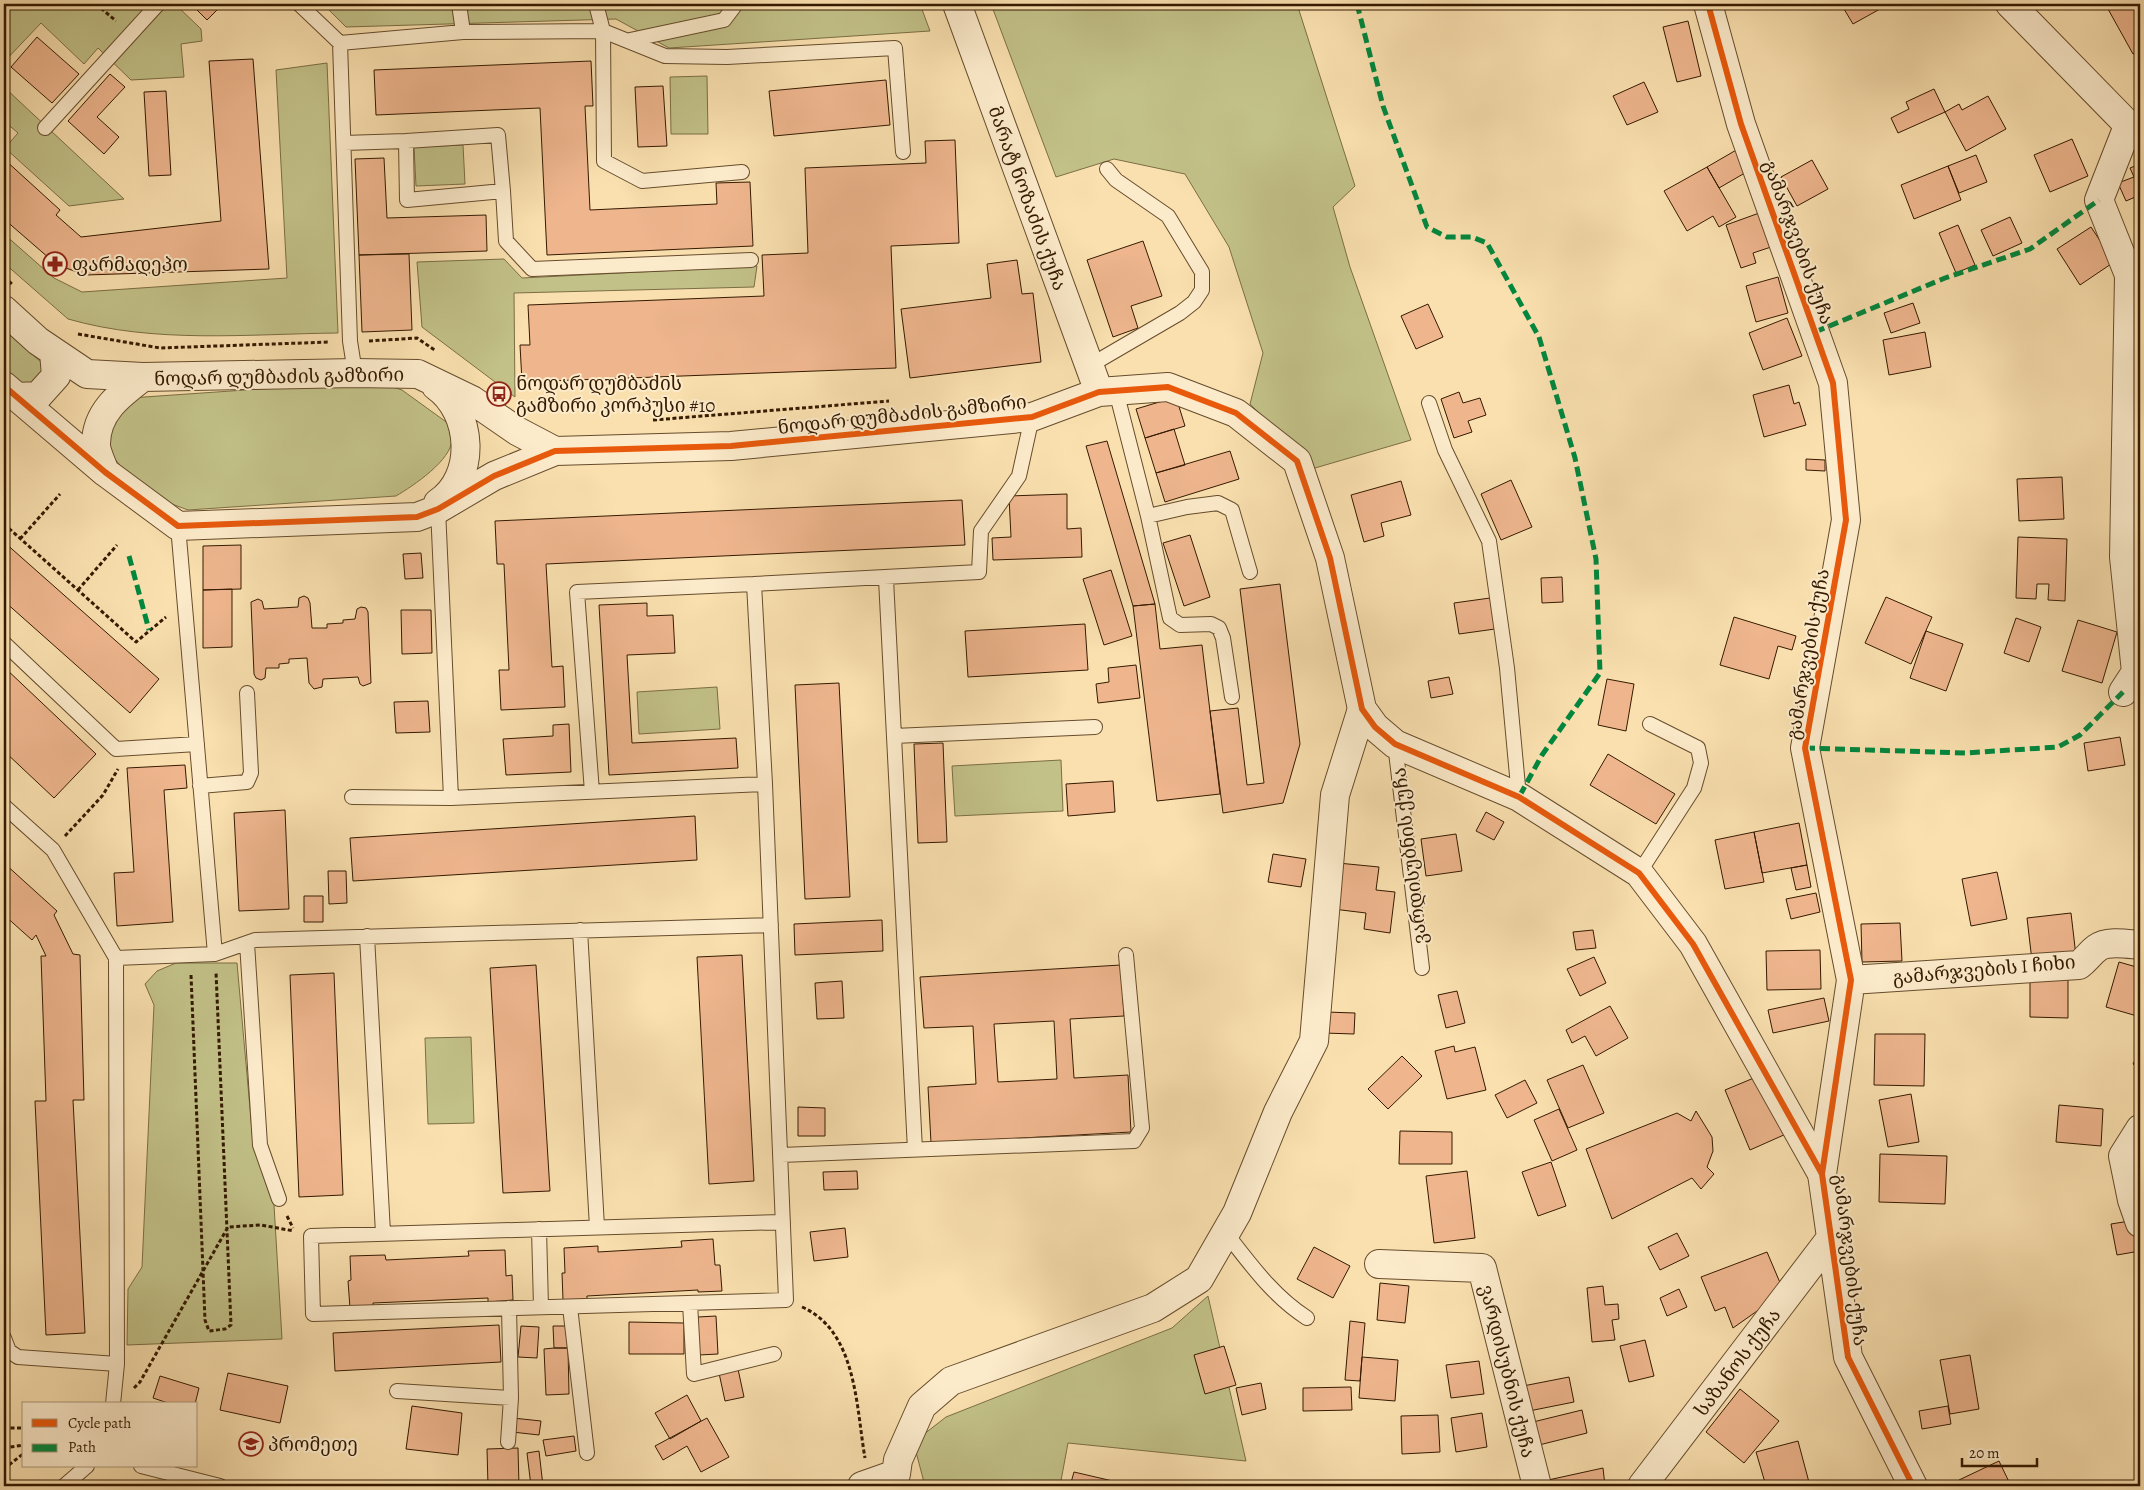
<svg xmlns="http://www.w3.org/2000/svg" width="2144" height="1490" font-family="Alegreya,'Noto Serif Georgian',serif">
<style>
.green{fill:#c2c188;stroke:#7b6e44}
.building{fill:#efb68e;stroke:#341a00;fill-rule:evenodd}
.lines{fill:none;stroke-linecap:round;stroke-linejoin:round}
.service-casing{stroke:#664c2c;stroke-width:16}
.minor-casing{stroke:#664c2c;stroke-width:30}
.tertiary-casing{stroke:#664c2c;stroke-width:30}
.path{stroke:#341a00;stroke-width:3;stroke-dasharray:4 2.5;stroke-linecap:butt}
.service{stroke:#fcebcb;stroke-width:14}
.minor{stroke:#fcebcb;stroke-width:28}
.tertiary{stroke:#fcebcb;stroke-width:28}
.quiet{stroke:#00873e;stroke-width:5;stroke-dasharray:10 5;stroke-linecap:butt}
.cycleway-casing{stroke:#fcebcb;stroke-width:9}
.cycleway{stroke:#e8590c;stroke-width:6}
.labels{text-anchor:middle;stroke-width:4;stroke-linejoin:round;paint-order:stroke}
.street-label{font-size:19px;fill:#341a00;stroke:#fcebcb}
.poi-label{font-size:19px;fill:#341a00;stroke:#fcebcb;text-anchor:start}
</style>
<rect width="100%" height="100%" fill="#fae0af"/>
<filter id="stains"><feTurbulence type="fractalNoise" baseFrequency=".004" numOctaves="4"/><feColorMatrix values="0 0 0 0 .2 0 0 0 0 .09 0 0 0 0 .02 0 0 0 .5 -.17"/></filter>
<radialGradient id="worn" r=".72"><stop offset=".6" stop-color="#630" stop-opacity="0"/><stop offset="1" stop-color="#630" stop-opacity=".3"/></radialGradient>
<path class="green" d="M4,4H175L201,29L202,41L181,44L184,77L131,80L98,48L84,64L41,23L4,62Z
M323,4H920L930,31L669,48L616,19L346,27Z
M991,4H1297L1355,186L1333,207L1350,267L1411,440L1315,468L1250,404L1263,353L1229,247L1185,174L1114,159L1056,177Z
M327,63L338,333C248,334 155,344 68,319L4,263V234L54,278L82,292L287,278L276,70Z
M707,76L708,134H671L670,77Z
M4,87L124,199L69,206L5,148L18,133L4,121Z
M463,145L465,184L416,186L414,147Z
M504,259L522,278L757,266L754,287L514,293L515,397L422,327L417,262Z
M4,328L43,364V375L31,385H23L4,368Z
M375,381L402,390L449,424C450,428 452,434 452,439C452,460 413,486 396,496L188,510L153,497L128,475L106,448L116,408L130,398Z
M717,687L720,729L639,734L637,692Z
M1061,760L1063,811L955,816L952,766Z
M176,963H237L253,1142L274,1205L282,1339L127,1345L128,1289L142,1267L154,1005L145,984L157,971Z
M471,1037L474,1123L428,1124L425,1038Z
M1208,1296L1246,1461L1068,1443L1060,1486H925L916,1452L919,1438L946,1417L1172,1328Z"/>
<path class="building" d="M191,4H223L207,20Z
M1841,4H1889L1853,24Z
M2118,4H2140V50L2133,54L2108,9Z
M1688,21L1701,76L1677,82L1663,27Z
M37,37L79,74L52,103L11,67Z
M253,59L269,269L86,275L57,265L4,219V159L60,210L56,215L81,237L221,221L209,61Z
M591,61L593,106H585L590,210L717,204L716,183L750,182L753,246L547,255L540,108L376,115L374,70Z
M110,74L125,87L97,117L119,137L104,154L68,121Z
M886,80L890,125L774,136L769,91Z
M1644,82L1658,112L1627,125L1613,96Z
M663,86L667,146L638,147L635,87Z
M1934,89L1945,112L1898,133L1891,118L1909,109L1906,102Z
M166,91L171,175L149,176L144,92Z
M1988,96L2006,129L1966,151L1945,112L1959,104L1962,110Z
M2072,139L2088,176L2050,192L2034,155Z
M955,140L959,243L891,246L896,368L522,382L520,345H530L528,305L764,296L762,255L808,253L805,168L926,163L925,141Z
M1738,149L1750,170L1719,188L1707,167Z
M1976,155L1987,182L1959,193L1948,166Z
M384,158L387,218L486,215L487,251L359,255L355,159Z
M1812,160L1828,189L1797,206L1781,177Z
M2140,164V195L2126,201L2118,183L2134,177L2130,168Z
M1948,166L1961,200L1914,219L1901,185Z
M1707,167L1736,217L1719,227L1713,216L1687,231L1664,191Z
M1762,212L1774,246L1753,253L1756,263L1741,268L1726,225Z
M2010,217L2022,243L1993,256L1981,230Z
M1958,225L1975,265L1956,273L1939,233Z
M2091,227L2114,262L2080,285L2057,249Z
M1143,241L1162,296L1131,306L1138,328L1113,337L1087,260Z
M409,254L412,330L362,332L359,255Z
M1017,260L1022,294L1033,293L1041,362L910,378L901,309L991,298L987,264Z
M1778,277L1788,313L1756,322L1746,286Z
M1913,303L1920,323L1891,333L1884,313Z
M1428,304L1443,337L1416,349L1401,316Z
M1787,318L1802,356L1763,370L1749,333Z
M1925,332L1931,367L1889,375L1883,340Z
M1789,385L1794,404L1799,402L1806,425L1764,437L1753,395Z
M1459,392L1463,403L1480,398L1486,415L1468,421L1472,432L1454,438L1441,399Z
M1176,397L1185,426L1145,438L1136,409Z
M1174,429L1185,465L1156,473L1145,438Z
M1107,441L1155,604L1133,606L1086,446Z
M1230,451L1239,479L1165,502L1156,473Z
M1806,459L1825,460V471L1806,470Z
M2062,477L2064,519L2019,521L2017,479Z
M1511,480L1532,527L1501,540L1481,494Z
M1401,481L1411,515L1381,523L1384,536L1364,542L1351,495Z
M1067,494V529L1081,528L1082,557L993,560L992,538L1011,537L1009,496Z
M962,500L965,545L546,564L552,667L563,666L565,707L501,710L499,670H509L504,564H497L495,521Z
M1190,535L1210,597L1184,606L1163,543Z
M2018,537L2067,539L2065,601L2048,600L2049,584H2037L2036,599L2016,598Z
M4,542L159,679L130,713L4,601Z
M241,545V589L203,590V546Z
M421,553L423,578L405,579L403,554Z
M1111,570L1132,636L1104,645L1083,579Z
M1562,577L1563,602L1542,603L1541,578Z
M1280,584L1300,744L1283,803L1223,813L1210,711L1238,708L1247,785L1264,783L1240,589Z
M232,589V647L203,648V590Z
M304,596L308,598L310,603L312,628H327V624L343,623V620L355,619L357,609L361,607L366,608L368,612L371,683L363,686L360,684L358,677L323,679L322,687L314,689L309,683L307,658L289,659V663L279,664V668H266L265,678L261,680L256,678L254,674L251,602L258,599L262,601L264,609L298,607L299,598Z
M1886,597L1932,617L1911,664L1865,643Z
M1490,598L1495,629L1459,634L1454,603Z
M647,603V616L673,615L675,653L627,655L632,743L736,738L738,768L609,775L599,605Z
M1155,604L1160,649L1202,645L1220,794L1157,801L1133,606Z
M401,610H431L432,653L402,654Z
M1734,617L1796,636L1792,650L1778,646L1769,679L1720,665Z
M2016,618L2041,627L2029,662L2004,653Z
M2078,620L2117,632L2102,683L2062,671Z
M1085,624L1088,670L968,677L965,631Z
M1926,631L1963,644L1946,691L1910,678Z
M1136,665L1140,698L1098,703L1096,684L1109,682L1108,668Z
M4,667L96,754L54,798L4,751Z
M1449,677L1453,694L1431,698L1428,681Z
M1607,679L1634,684L1626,731L1598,725Z
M839,683L850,897L805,899L795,685Z
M428,701L430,732L396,733L394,702Z
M569,724L571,772L506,775L503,739L553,736V725Z
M2120,737L2125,765L2088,771L2084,743Z
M943,743L947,842L918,843L914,744Z
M1608,754L1675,794L1656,824L1590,785Z
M185,765L187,788L164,790L173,922L117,926L114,873L134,872L127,768Z
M1113,781L1115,812L1068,816L1066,784Z
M285,810L289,909L239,911L234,813Z
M1486,812L1504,822L1494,840L1476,831Z
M695,816L697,860L353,881L350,838Z
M1799,823L1807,865L1762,873L1754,832Z
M1754,832L1764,882L1725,889L1715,840Z
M1456,834L1462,871L1426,876L1421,839Z
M1273,854L1306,859L1301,887L1268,882Z
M4,863L57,911L54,915L73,954L80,955L84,1100H73L85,1333L46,1335L35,1101H46L41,956H46L36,935L32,940L4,915Z
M1338,863L1379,867L1376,890L1395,892L1390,933L1364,929L1366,913L1333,909Z
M1807,865L1811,887L1796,890L1791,868Z
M328,871H346L347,903L329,904Z
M1997,872L2007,919L1971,926L1962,879Z
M1816,893L1820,912L1791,919L1786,899Z
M304,896H323V922H304Z
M2071,913L2076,956L2032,961L2027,918Z
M882,920L883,951L795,955L794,924Z
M1900,923L1902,961L1862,962L1861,924Z
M1593,930L1596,948L1576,950L1573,932Z
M1820,950L1821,989L1767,990L1766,951Z
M742,955L754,1181L709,1184L697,957Z
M1594,957L1606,983L1580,996L1567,969Z
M2119,962L2140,968V1005L2137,1016L2106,1007Z
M536,965L550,1191L503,1193L490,968Z
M1121,965L1124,1016L1070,1019L1074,1078L1128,1075L1131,1132L931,1143L928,1087L976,1084L973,1026L924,1028L920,977ZM1054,1021L1057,1079L998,1082L994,1024Z
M334,973L343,1195L299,1197L290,975Z
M2030,974L2068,975V1018L2030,1017Z
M842,981L844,1018L817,1019L815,983Z
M1457,991L1465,1023L1446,1028L1438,995Z
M1824,998L1829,1021L1773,1033L1768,1010Z
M1610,1006L1628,1038L1596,1056L1585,1036L1572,1043L1566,1030Z
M1326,1012L1355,1013L1354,1034L1324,1033Z
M1875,1034H1925L1924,1086L1874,1085Z
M1454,1046L1455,1052L1475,1047L1486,1090L1447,1099L1435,1051Z
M2140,1050V1068L2133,1064Z
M1402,1056L1422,1076L1388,1109L1368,1089Z
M1583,1065L1604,1113L1568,1128L1547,1080Z
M1761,1075L1786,1134L1750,1150L1725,1090Z
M1525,1080L1537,1103L1507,1118L1495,1095Z
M1911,1094L1919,1142L1888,1147L1879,1100Z
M2059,1105L2103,1109L2101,1146L2056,1142Z
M798,1107L825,1108V1136H798Z
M1559,1109L1577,1150L1552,1161L1534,1120Z
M1696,1111L1712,1137L1713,1151L1707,1167L1714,1174L1701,1189L1692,1178L1612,1219L1586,1149L1677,1113L1691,1121Z
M1400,1131L1452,1132V1164H1399Z
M1880,1154L1947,1156L1945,1204L1879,1202Z
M1551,1162L1566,1206L1538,1216L1522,1172Z
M857,1171L858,1189L824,1190L823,1172Z
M1467,1171L1475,1238L1434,1243L1426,1176Z
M2136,1220L2140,1251L2117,1255L2111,1224Z
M845,1228L848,1257L814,1261L810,1232Z
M1677,1233L1689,1256L1660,1270L1648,1247Z
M713,1239L715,1265H720L722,1291L698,1292V1290L587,1296V1299L563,1300L562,1273H565L564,1248L598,1246V1252L682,1247L681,1241Z
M1314,1247L1350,1266L1333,1298L1297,1279Z
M505,1250L506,1276L512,1275L513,1300L488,1302V1298L373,1303V1307L350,1308L348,1281L351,1280L350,1256L385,1255L386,1260L469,1256L468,1251Z
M1767,1252L1784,1292L1733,1328L1725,1307L1715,1311L1701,1277Z
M1380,1283L1409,1286L1405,1323L1377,1320Z
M1603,1286L1605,1305L1618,1304L1619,1319L1612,1320L1615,1340L1592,1342L1587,1288Z
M1679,1289L1687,1307L1667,1316L1660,1298Z
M716,1316L718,1354L699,1355L698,1317Z
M1350,1321L1365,1323L1360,1381L1345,1380Z
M629,1322L684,1323V1354H629Z
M499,1325L501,1362L335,1371L333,1333Z
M521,1326L539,1327L537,1358L518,1357Z
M553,1326H567L568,1348H554Z
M1645,1340L1654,1376L1629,1382L1620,1346Z
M1224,1346L1236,1385L1205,1394L1194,1355Z
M554,1348H568L569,1394L546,1395L544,1349Z
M1970,1355L1979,1409L1950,1414L1940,1360Z
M1362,1357L1398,1360L1395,1401L1359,1398Z
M1479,1361L1484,1394L1451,1398L1446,1365Z
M738,1369L744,1397L725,1401L719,1373Z
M228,1373L288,1386L280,1423L220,1410Z
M160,1376L199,1388L195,1404H171L153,1398Z
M1569,1377L1574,1402L1529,1411L1523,1386Z
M1261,1383L1266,1409L1242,1415L1236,1388Z
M1351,1387L1352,1410L1303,1411V1388Z
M1740,1389L1779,1421L1744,1463L1706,1432Z
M687,1395L701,1421L670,1439L655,1413Z
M412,1406L462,1413L458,1455L406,1449Z
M1948,1406L1951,1424L1922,1429L1919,1411Z
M1582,1410L1587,1433L1539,1445L1533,1422Z
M1482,1413L1487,1447L1456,1452L1451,1418Z
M1438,1415L1440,1452L1402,1454L1401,1416Z
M513,1418L541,1421L539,1435L512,1432Z
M707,1418L729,1457L701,1472L687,1446L663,1460L655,1446Z
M574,1436L576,1451L546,1456L543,1440Z
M1798,1441L1810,1486H1766L1756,1452Z
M518,1448L519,1486H488L487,1449Z
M539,1451L543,1486H531L527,1453Z
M1999,1461L2011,1486H1962L1959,1480Z
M1603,1468L1605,1486H1540L1539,1482Z
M1074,1472L1117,1482L1116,1486H1070Z
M113,1481L137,1486H111Z"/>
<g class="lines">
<g class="service-casing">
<path id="service" d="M299,4L340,43
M459,4L463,32
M596,4L603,31L604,161L642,181L742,172
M630,40L724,20L736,4
M45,128L158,4
M406,141L498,135L503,191
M344,143L406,141L407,200L503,191L506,241L532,269L751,260
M1089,366L1180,313L1194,302L1202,290V272L1168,216L1116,180L1107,169
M355,373L350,341L340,43L463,32L603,31L665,56L727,57L895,48L903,152
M1116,391L1148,516L1170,618L1180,625L1211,624L1219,628L1223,638L1232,697
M1429,403L1445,450L1489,541L1507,668L1519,797
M438,509L451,798L765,784L754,584L979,572L981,531L1019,476L1032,417
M1148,516L1187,507L1218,503L1232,510L1250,572
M178,526L215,954
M886,579L915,1150
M4,643L116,749L197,744
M894,736L1095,727
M1395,744L1422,968
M765,784C773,956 780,1128 786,1300L313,1314L311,1236L783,1222
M200,786L247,782L251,773L247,693
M592,792L577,592L754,584
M352,797L451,798
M4,806L53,850L116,958L117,1364L113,1404
M1639,873L1694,788L1701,763L1698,748L1650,724
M580,930L597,1227
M367,936L383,1233
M247,943L260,1145L279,1199
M116,958L215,954L255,940L771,925
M781,1155L1134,1141L1142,1128L1126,955
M539,1229L541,1307
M1226,1233C1251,1265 1273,1296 1307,1318
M690,1303L694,1374L774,1354
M570,1307L587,1453
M4,1338L9,1351L18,1357L117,1364
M397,1391L511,1398L509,1308
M508,1442L511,1398
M141,1466L220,1486
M64,1486L87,1466"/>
</g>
<g class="minor-casing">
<path id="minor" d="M1708,4L1741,124L1833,383L1846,520L1805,748L1851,980L1822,1174
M2010,4L2140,137
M2123,692L2136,672L2124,557L2129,275L2099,200L2128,126
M1851,980L2079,965C2087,959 2090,953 2097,948C2107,940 2128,944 2140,945
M2140,1129L2123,1156L2132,1200L2140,1223
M1379,1264L1482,1268L1537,1486
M896,1474L898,1460L922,1406L951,1381L1153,1308L1199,1279L1237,1213L1278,1112L1314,1041L1335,795L1362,709
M862,1486L896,1474"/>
</g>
<g class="tertiary-casing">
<path id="tertiary" d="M957,4L1099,392
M4,310L38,341L87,374L143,377L355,373L418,374L472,400L517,431L555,451
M4,386L105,472L178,526L417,517L438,509L494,476L555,451L731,446L1032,417L1099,392L1168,387L1236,413L1297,461L1330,558L1362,709L1375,727L1395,744L1519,797L1639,873L1693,944L1822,1174L1848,1357L1913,1486
M436,386C473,412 477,477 438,503
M17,397L38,396L56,376L54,352
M105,472C102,464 97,454 96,446C95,413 119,395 143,377
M1642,1486L1831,1238"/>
</g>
<path class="path" d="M96,4L116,21
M4,277L12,284
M78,334L160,348L330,342
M369,341L417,338L436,351
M653,420L889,401
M4,524L136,642L166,617
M20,539L60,494
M78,590L117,545
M65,836L103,795L118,769
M191,975L205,1320L209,1331L225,1329L231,1325L216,972
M287,1216L293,1228
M802,1307C857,1331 856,1407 865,1458
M134,1388L140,1382L228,1227L261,1225L294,1231
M4,1428H24
M4,1448L24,1445
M4,1469L24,1453"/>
<use href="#service" class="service"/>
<use href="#minor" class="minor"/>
<use href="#tertiary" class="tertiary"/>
<path class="quiet" d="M1357,4L1383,106L1427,227L1447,237H1472L1487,243L1539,337L1575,458L1596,559L1600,673L1542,755L1519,797
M1815,332L1945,278L2030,249L2099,200
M129,556L149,630
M1805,748L1965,753L2058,747L2080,735L2123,692"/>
<g class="cycleway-casing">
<path id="cycleway" d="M1708,4L1741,124L1833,383L1846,520L1805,748L1851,980L1822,1174L1848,1357L1913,1486
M4,386L105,472L178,526L417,517L438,509L494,476L555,451L731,446L1032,417L1099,392L1168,387L1236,413L1297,461L1330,558L1362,709L1375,727L1395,744L1519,797L1639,873L1693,944L1822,1174"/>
</g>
<use href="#cycleway" class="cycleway"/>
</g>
<defs>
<g id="pharmacy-ring" transform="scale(1.25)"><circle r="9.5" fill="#fcebcb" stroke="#8f2418" stroke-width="1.5"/><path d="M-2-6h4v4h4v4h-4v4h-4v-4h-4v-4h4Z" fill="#8f2418"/></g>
<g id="bus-ring" transform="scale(1.25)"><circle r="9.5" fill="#fcebcb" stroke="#8f2418" stroke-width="1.5"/><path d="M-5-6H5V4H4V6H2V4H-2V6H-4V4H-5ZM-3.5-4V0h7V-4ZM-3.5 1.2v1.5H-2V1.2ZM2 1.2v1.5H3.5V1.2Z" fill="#8f2418"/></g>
<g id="school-ring" transform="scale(1.25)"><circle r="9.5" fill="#fcebcb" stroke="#8f2418" stroke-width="1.5"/><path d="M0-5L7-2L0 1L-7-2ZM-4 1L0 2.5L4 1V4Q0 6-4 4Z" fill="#8f2418"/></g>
</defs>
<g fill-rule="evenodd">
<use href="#pharmacy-ring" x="55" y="264"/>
<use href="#bus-ring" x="499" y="394"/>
<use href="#school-ring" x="251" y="1444"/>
</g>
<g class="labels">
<g class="street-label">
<text transform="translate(1028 198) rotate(70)" y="7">მარატ ნოზაძის ქუჩა</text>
<text transform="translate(1799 242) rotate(70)" y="7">გამარჯვების ქუჩა</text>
<text transform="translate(279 376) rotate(-1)" y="7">ნოდარ დუმბაძის გამზირი</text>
<text transform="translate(902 414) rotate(-6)" y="7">ნოდარ დუმბაძის გამზირი</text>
<text transform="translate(1807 654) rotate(-80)" y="7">გამარჯვების ქუჩა</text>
<text transform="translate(1409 856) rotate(-97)" y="7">ვარდისუბნის ქუჩა</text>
<text transform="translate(1984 969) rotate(-5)" y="7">გამარჯვების I ჩიხი</text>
<text transform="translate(1851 1260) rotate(83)" y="7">გამარჯვების ქუჩა</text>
<text transform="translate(1737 1362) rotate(-53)" y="7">საზანოს ქუჩა</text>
<text transform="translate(1508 1371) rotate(76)" y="7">ვარდისუბნის ქუჩა</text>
</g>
<g class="poi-label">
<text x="72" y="271">ფარმადეპო</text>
<text x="516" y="390">ნოდარ დუმბაძის<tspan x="516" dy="22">გამზირი კორპუსი #10</tspan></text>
<text x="268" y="1451">პრომეთე</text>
</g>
</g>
<rect width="2144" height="1490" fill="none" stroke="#fae0af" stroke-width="20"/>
<rect x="5" y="5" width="2134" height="1480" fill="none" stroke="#341a00" stroke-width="2.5"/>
<rect x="10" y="10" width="2124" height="1470" fill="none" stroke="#341a00"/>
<rect x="22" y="1402" width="175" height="65" fill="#fcebcb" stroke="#ac977a"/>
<rect x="32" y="1419" width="25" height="8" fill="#e8590c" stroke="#ac977a"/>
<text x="68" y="1428" font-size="15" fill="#341a00">Cycle path</text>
<rect x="32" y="1444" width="25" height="8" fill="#00873e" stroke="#ac977a"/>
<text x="68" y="1452" font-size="15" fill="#341a00">Path</text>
<path d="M1962 1458v8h75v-8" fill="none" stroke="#341a00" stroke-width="2.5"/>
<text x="1969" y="1458" font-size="15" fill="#341a00" stroke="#fcebcb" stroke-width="4" paint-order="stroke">20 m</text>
<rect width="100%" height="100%" filter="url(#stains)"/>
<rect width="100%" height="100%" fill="url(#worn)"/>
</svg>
